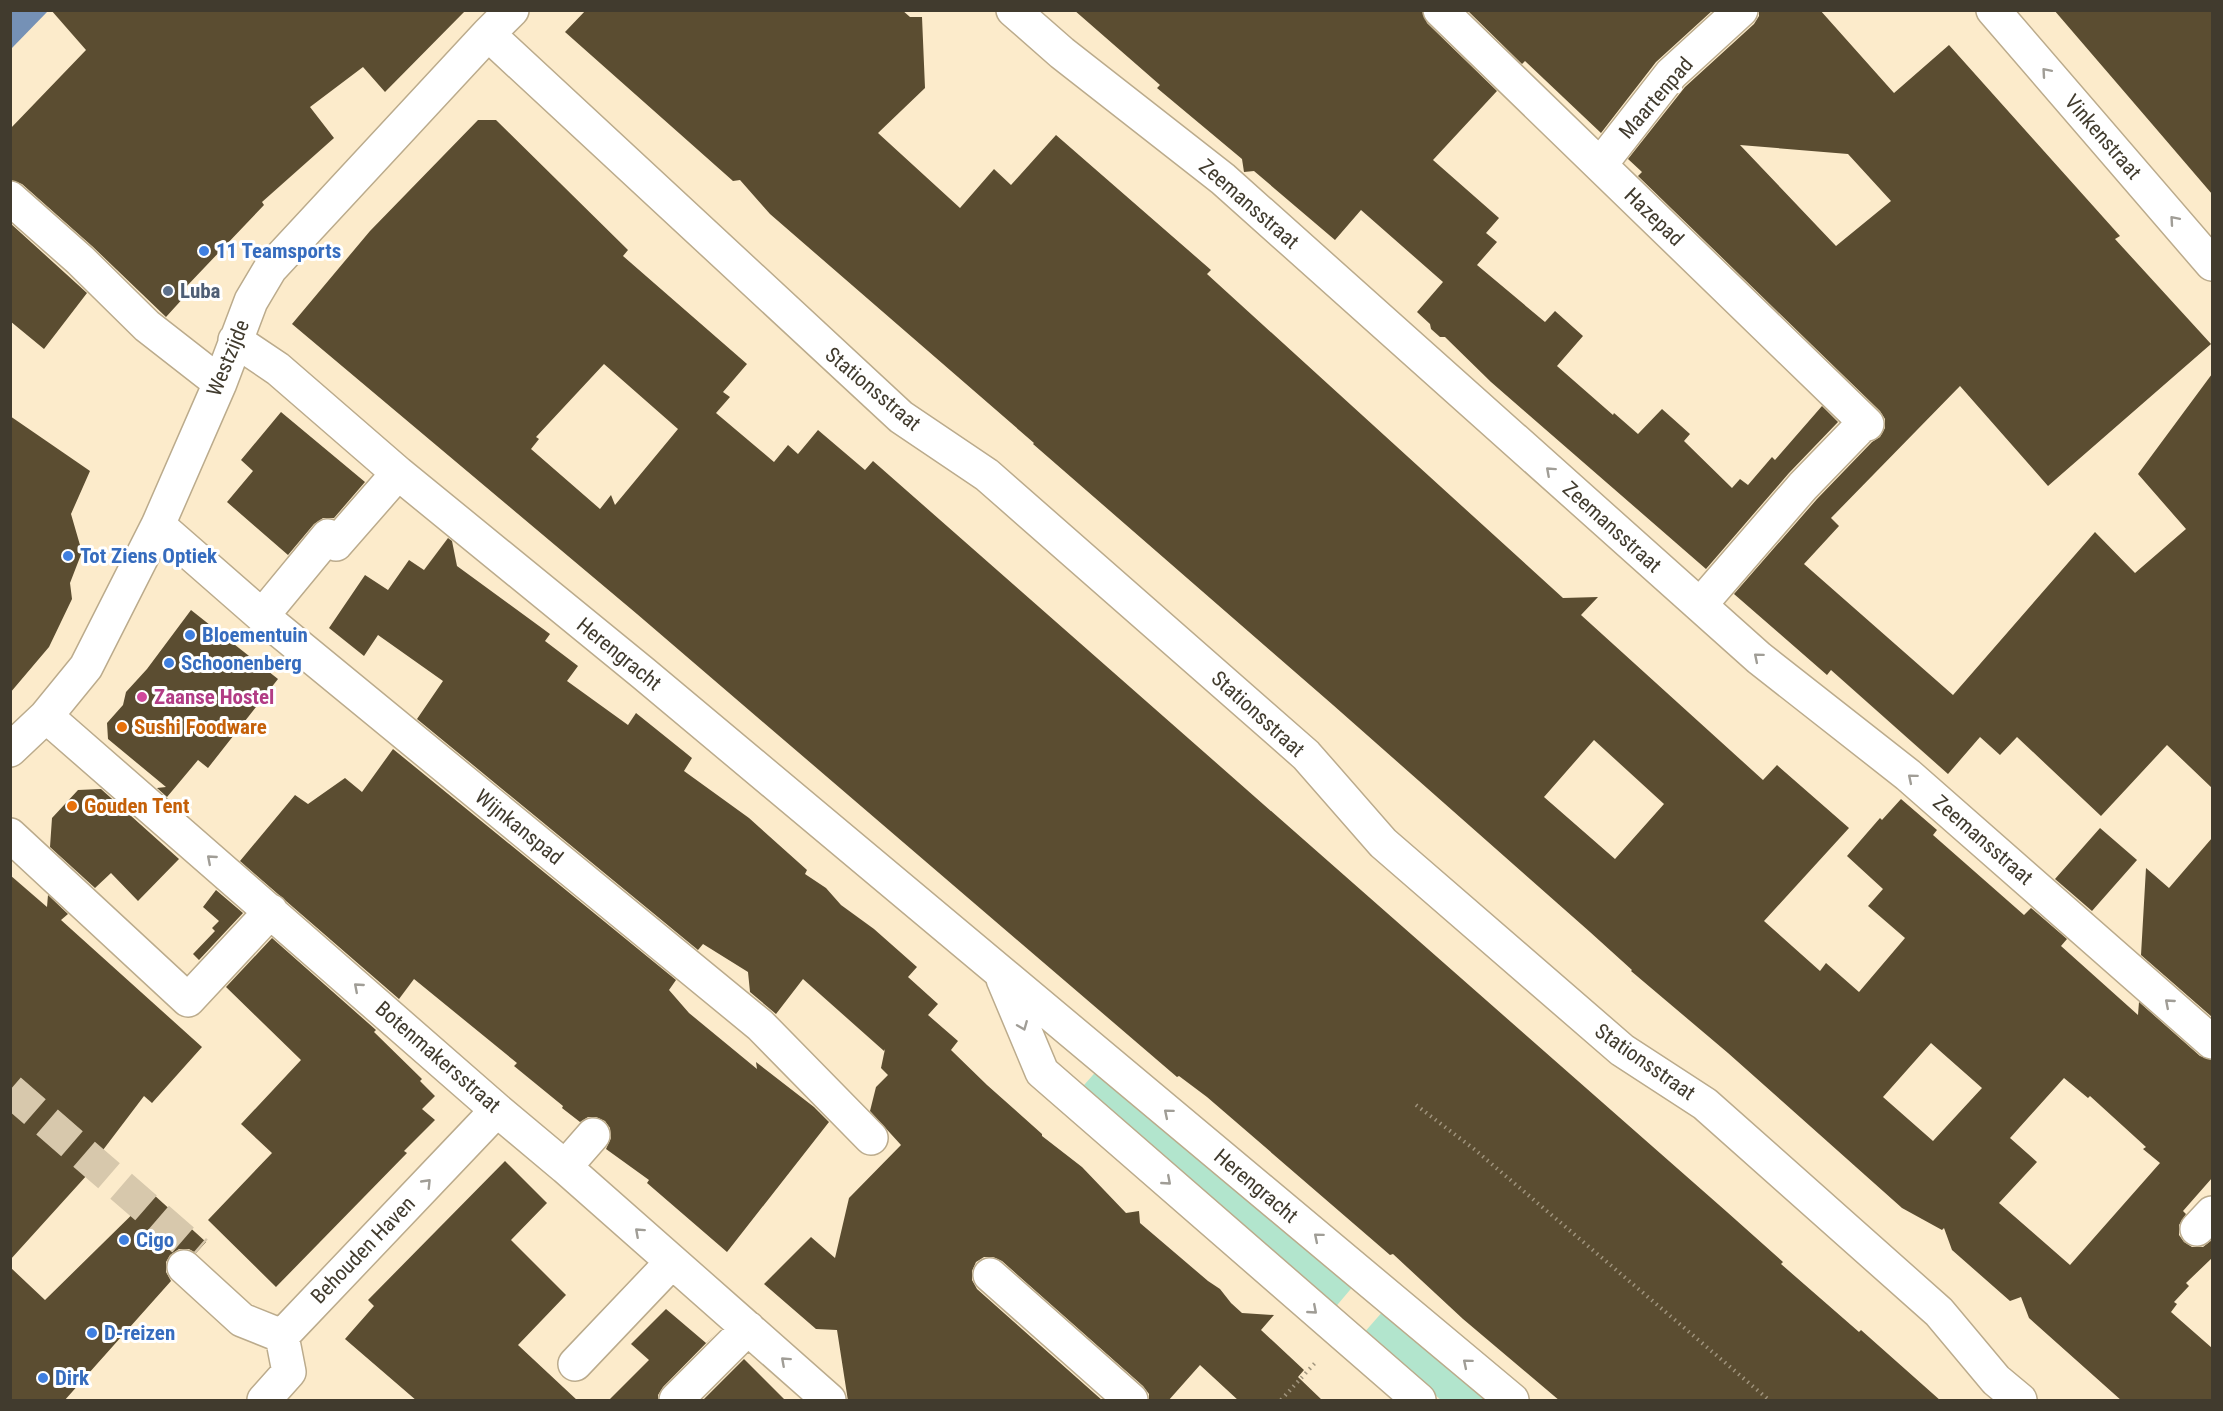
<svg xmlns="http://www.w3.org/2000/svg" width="2223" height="1411" font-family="'Roboto Condensed',sans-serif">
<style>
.green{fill:#b2e5cd}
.water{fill:#7591b6}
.building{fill:#5b4d31;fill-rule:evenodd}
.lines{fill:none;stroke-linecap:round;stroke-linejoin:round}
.minor-tunnel{stroke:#d7c8ac;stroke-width:33;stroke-dasharray:33 16;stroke-linecap:butt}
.minor-casing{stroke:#bbab8c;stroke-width:36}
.path{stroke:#a0947d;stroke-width:4;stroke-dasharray:1.5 4.5;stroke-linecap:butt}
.minor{stroke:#fff;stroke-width:33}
.oneway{stroke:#a09d96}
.shop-dot{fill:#3f7fe0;stroke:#fff;stroke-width:2}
.service-dot{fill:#5c6f8a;stroke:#fff;stroke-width:2}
.hotel-dot{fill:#d1479c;stroke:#fff;stroke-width:2}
.food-dot{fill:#e8710a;stroke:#fff;stroke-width:2}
.labels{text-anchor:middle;stroke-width:6;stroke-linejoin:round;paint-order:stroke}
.street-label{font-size:21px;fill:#413b2e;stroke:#fff}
.shop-label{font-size:21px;font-weight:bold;fill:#366cbe;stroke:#fff;text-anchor:start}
.service-label{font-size:21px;font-weight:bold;fill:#4e5e75;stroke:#fff;text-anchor:start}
.hotel-label{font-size:21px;font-weight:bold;fill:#b23c85;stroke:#fff;text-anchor:start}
.food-label{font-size:21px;font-weight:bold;fill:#c56008;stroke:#fff;text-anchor:start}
</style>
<rect width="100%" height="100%" fill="#fcebcb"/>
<path class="green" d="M1100,1067L1355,1284L1333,1310L1077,1093Z
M1384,1310L1490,1400H1441L1363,1334Z"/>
<path class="water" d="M11,10L48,11L11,49L10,11Z"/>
<path class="building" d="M51,10H466L385,92L363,67L310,107L334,138L262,202L264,205L185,288L186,295L166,317L92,246L22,184L10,180V129L86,50Z
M586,10H902L910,17H922L925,88L878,133L960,208L994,169L1011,185L1056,135L1211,270L1207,274L1563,598L1598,597L1581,615L1763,780L1777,765L1849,828L1764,921L1820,971L1826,963L1859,992L1905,938L1868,906L1883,889L1847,856L1880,818L1882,820L1901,799L1937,830L1933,835L2024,915L2031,908L2067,939L2061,946L2138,1015L2139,1002L2200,1056L2212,1060V1178L2183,1211L2186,1214L2179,1225V1235L2184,1242L2192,1247H2203L2212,1240V1258L2186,1283L2189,1286L2174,1302L2177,1304L2171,1312L2212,1348V1401H2122L2029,1318L2021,1297L2010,1301L1952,1250L1944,1228L1942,1230L1902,1208L1728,1053L1631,971L1632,970L1590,932L1333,705L1033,444L1034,443L770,214L740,180L733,181L565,32ZM1594,740L1664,804L1615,859L1544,797ZM1931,1043L1982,1088L1933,1141L1883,1097ZM2064,1078L2088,1098L2090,1096L2146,1147L2143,1149L2160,1163L2070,1265L1999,1203L2037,1162L2010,1138Z
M1074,10H1422L1427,23L1497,91L1433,160L1499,218L1486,233L1497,242L1477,265L1545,322L1555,311L1583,336L1557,366L1613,415L1614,413L1638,434L1662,409L1690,434L1684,441L1732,488L1740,479L1748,485L1772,457L1775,460L1822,406L1838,422L1789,473L1706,569L1491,382L1445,337H1440L1431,329L1430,324L1417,312L1443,282L1361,210L1335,240L1254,171L1244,172L1242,159L1157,88L1160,85Z
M1467,10H1713L1656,62L1601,133L1525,61L1522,64Z
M1759,10H1820L1894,93L1949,45L2120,236L2115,239L2211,344L2048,486L1960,386L1831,518L1839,526L1804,564L1953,695L2095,532L2135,573L2186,529L2138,474L2212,374V788L2167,745L2101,816L2017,737L2000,755L1980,737L1948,774L1831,670L1827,675L1734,594L1817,499L1872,442L1880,437L1885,428V419L1880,411L1638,176L1642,172L1628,159L1685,87L1754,24L1759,16ZM1740,145L1848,154L1891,201L1836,246Z
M2054,10H2212V194L2152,124Z
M478,120H496L628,250L623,256L747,364L723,392L730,397L716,413L774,462L788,445L798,454L818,430L865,470L873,461L1727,1212L1783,1262L1781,1264L1859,1332L1861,1330L1941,1401H1560L1463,1319L1393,1254L1390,1255L1207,1097L1179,1076L1177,1077L637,614L292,324L370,231ZM604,364L678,429L615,505L611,495L600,509L531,449L539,439L536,437Z
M10,223L87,293L44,349L10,321Z
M281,412L365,482L334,518H323L314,524L288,555L227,502L253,471L241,460Z
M10,416L90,471L71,514L82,552L70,583L72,599L49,647L10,693Z
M448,538L452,541L457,566L550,634L545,641L578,666L567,681L628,725L636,713L692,758L684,771L749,818L807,870L805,874L826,888L841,905L874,929L917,967L908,977L938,1004L928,1015L958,1041L951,1050L987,1085L1042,1134V1136L1082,1167L1126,1213L1139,1211L1140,1223L1208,1281L1220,1289L1231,1303L1242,1313L1274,1315L1261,1330L1304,1370L1298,1377L1323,1401H1239L1200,1365L1168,1401H1149V1394L1143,1386L1002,1261L993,1257H984L976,1262L972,1271V1280L977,1289L1103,1401H848L837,1330L816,1329L764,1284L811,1237L835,1258L849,1198L901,1145L870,1111L876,1087L888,1075L881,1068L885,1049L884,1051L803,979L776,1014L750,992L748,972L703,944L698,950L417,719L443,681L378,635L364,656L329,628L365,575L388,590L409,560L424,570Z
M191,610L278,679L208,768L198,760L167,797L157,788L166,787L108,739L107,723L123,705L126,692L147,669Z
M393,749L676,980L669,990L689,1013L757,1069L756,1062L814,1107L829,1122L727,1252L647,1183L649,1180L606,1149L611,1138L610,1128L605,1121L596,1117H588L580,1122L562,1108L563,1106L514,1066L517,1063L414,979L399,999L240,861L295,795L308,804L345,778L362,792Z
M101,789L179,859L138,901L111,873L95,888L50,847L52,818L78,790Z
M2100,828L2137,860L2092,911L2055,879Z
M2212,838V1017L2141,955L2146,868L2169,888Z
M10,875L47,907L48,895L68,914L61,920L202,1047L152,1103L144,1096L103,1150L107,1153L10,1260Z
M216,890L243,913L199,960L193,954L215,931L212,928L219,921L203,907Z
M272,938L376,1030L374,1032L422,1079L420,1081L435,1096L422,1109L435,1120L404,1151L407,1153L276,1287L208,1220L272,1153L241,1124L301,1060L226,987Z
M505,1161L547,1203L511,1240L566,1295L518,1345L578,1401H417L345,1339L374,1306L368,1300Z
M153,1194L206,1242L196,1253L189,1249H179L170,1255L166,1262V1272L171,1281L64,1401H10V1267L45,1300Z
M666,1309L706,1343L717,1332L663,1387L658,1395V1401H608L649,1360L631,1344Z
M744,1359L786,1401H702Z"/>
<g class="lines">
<path class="minor-tunnel" d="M10,1090L197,1252"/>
<g class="minor-casing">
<path id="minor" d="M1013,10L1062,53L1223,179L1759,658L1908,775L2212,1042
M1440,10L1867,424
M1993,10L2212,264
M488,34L901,417L987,475L1306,755L1383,843L1622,1050L1705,1104L1939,1312L1996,1380L2020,1400
M1600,165L1671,74L1741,10
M10,198L80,260L147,326L220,383
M235,340L278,369L398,473L643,673L1512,1400
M158,525L262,616L760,1025L871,1138
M1700,605L1803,486L1865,422
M262,616L328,536L336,544L398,473
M46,716L497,1110L565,1167L829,1400
M10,750L46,716L86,667L158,525L220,383L251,301L270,269L488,34L512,10
M10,835L188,1000L271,911
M1003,979L1042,1072L1419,1400
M565,1167L593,1135
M2197,1229L2212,1213
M184,1267L242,1320L282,1336
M990,1275L1131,1400
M575,1364L672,1262
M264,1400L289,1372L282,1336L497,1110
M676,1400L748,1328"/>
</g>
<path class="path" d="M1416,1105L1474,1149L1769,1400
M1281,1400L1315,1363"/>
<use href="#minor" class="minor"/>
</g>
<defs><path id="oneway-chevron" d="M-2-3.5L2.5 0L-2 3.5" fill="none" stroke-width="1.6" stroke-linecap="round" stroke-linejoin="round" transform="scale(1.5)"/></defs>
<g class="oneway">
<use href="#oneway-chevron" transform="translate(2046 72) rotate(-131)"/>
<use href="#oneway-chevron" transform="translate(2174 220) rotate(-131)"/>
<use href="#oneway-chevron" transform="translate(1550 471) rotate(-138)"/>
<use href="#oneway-chevron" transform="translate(1758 657) rotate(-140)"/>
<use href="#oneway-chevron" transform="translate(1912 778) rotate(-140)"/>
<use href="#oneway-chevron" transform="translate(211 859) rotate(-139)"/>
<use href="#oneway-chevron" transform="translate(358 987) rotate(-139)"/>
<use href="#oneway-chevron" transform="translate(2169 1003) rotate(-139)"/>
<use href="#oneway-chevron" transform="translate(1023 1026) rotate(68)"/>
<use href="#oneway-chevron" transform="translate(1168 1113) rotate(-140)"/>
<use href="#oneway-chevron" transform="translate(1167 1181) rotate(41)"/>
<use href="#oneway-chevron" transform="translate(427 1183) rotate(-46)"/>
<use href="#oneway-chevron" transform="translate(639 1232) rotate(-138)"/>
<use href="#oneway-chevron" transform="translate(1318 1237) rotate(-140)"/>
<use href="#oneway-chevron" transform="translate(1313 1310) rotate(41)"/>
<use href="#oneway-chevron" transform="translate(785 1361) rotate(-138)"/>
<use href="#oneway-chevron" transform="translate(1467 1363) rotate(-140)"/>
</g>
<g class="shop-dot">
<circle cx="204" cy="251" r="6"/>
<circle cx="68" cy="556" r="6"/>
<circle cx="190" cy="635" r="6"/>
<circle cx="169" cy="663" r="6"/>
<circle cx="124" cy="1240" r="6"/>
<circle cx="92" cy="1333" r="6"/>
<circle cx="43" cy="1378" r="6"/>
</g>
<circle class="service-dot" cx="168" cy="291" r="6"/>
<circle class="hotel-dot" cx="142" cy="697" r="6"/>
<g class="food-dot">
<circle cx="122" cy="727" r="6"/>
<circle cx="72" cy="806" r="6"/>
</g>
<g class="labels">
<g class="street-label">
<text transform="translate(1656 98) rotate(-49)" y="7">Maartenpad</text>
<text transform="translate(2103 137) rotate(49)" y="7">Vinkenstraat</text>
<text transform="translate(1249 204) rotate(41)" y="7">Zeemansstraat</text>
<text transform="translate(1654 217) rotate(44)" y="7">Hazepad</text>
<text transform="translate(228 358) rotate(-68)" y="7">Westzijde</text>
<text transform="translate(873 389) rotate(40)" y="7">Stationsstraat</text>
<text transform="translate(1612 527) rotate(42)" y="7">Zeemansstraat</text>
<text transform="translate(619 654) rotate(39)" y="7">Herengracht</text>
<text transform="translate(1258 714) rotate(42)" y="7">Stationsstraat</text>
<text transform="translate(519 827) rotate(39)" y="7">Wijnkanspad</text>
<text transform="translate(1983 840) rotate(41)" y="7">Zeemansstraat</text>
<text transform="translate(438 1057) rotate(41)" y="7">Botenmakersstraat</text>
<text transform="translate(1645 1062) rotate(35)" y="7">Stationsstraat</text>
<text transform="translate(1256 1186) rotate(40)" y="7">Herengracht</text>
<text transform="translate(363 1250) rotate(-46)" y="7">Behouden Haven</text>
</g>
<g class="shop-label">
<text x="216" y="258">11 Teamsports</text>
<text x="80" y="563">Tot Ziens Optiek</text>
<text x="202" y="642">Bloementuin</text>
<text x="181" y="670">Schoonenberg</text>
<text x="136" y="1247">Cigo</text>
<text x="104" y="1340">D-reizen</text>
<text x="55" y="1385">Dirk</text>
</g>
<g class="service-label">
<text x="180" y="298">Luba</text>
</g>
<g class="hotel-label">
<text x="154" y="704">Zaanse Hostel</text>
</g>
<g class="food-label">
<text x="134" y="734">Sushi Foodware</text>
<text x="84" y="813">Gouden Tent</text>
</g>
</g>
<rect width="2223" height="1411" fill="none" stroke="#413b2e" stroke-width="24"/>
</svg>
